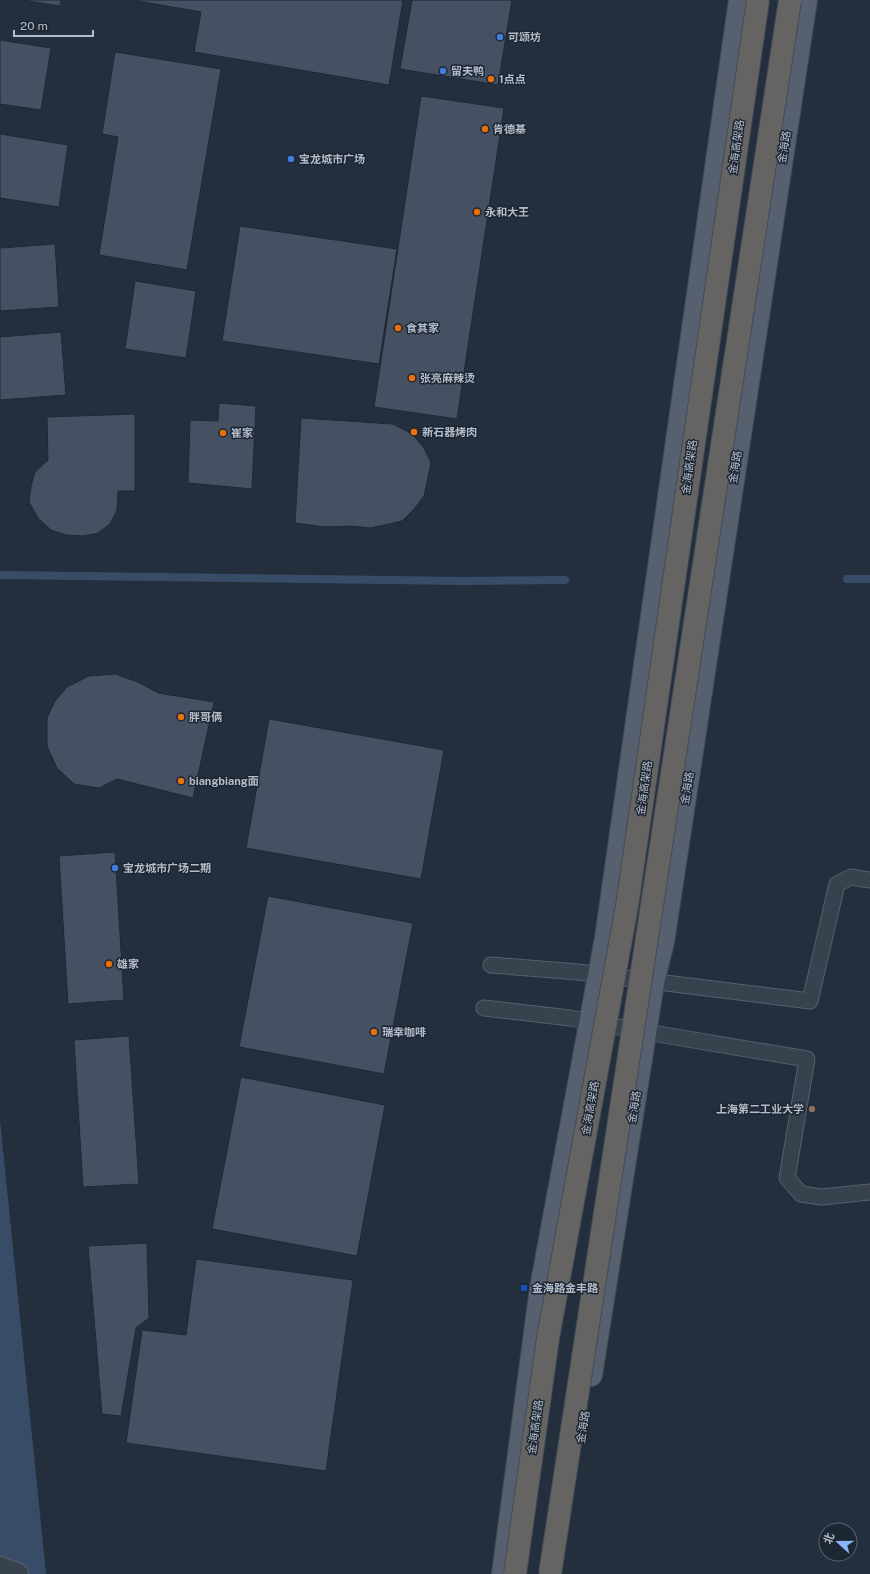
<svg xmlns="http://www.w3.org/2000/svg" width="870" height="1574" font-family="'Public Sans','Noto Sans SC',sans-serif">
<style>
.water{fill:#394c67}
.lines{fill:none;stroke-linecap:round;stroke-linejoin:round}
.stream{stroke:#394c67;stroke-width:8}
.building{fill:#455162;stroke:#1f2835}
.service-casing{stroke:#565f6c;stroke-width:17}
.tertiary-casing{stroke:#565f6c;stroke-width:24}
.primary-casing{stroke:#414a57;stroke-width:24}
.service{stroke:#38414e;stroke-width:15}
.tertiary{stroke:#38414e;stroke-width:22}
.primary{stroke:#56606e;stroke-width:22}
.trunk-bridge-casing{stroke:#434c59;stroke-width:24;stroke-linecap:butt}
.trunk-bridge{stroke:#656462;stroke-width:22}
.shop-dot{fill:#3f7fe0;stroke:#1d2633;stroke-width:1.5}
.food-dot{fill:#e8710a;stroke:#1d2633;stroke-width:1.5}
.education-dot{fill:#8d6e63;stroke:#1d2633;stroke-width:1.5}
.transit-dot{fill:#1a4fb4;stroke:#1d2633;stroke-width:1.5}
.labels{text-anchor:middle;stroke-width:3;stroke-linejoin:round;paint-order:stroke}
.poi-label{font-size:11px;font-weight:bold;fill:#b4bcc9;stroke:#1d2633;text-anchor:start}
.street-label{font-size:11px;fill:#b4bcc9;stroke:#1d2633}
</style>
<rect width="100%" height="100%" fill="#242f3e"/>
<path class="water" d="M0,1120L46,1574H0Z"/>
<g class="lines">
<path class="stream" d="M0,575L464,581L565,580
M847,579H870"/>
</g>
<path class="building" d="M21,0H61L60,6Z
M132,0H403L389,85L194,52L201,12Z
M412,0H512L498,85L400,69Z
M0,40L51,48L41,110L0,104Z
M115,52L221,69L187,270L99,255L118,137L102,134Z
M421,96L504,108L457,419L374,407Z
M0,134L68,145L59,207L0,198Z
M240,226L397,249L379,364L222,341Z
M55,244L59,307L0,311V248Z
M135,281L196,291L186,358L125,349Z
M61,332L66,395L0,400V337Z
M219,403L256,406L252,489L188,483L190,420L218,421Z
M135,414V491H118L117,510L110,524L98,533L84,536L66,535L51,530L38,518L29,502L31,486L35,472L48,460L47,417Z
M301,418L393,424L412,434L424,448L431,463L424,496L415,508L402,521L371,528L351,526L325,527L295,523Z
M115,674L138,682L158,693L214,702L193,798L117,779L99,788L74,784L57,768L47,746V718L55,701L67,687L89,676Z
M269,719L444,750L421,879L246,848Z
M115,852L124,1000L68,1004L59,856Z
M268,896L413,923L384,1074L239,1047Z
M129,1036L139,1184L83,1187L74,1040Z
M241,1077L385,1105L357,1256L212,1229Z
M147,1243L149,1318L136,1328L121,1416L102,1414L88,1246Z
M196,1259L353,1280L326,1471L126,1443L142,1330L186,1335Z"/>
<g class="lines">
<g class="service-casing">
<path id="service" d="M491,965L578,972L810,1001L837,884L851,877L870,880
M484,1008L570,1018L646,1032L807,1059L787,1178L801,1194L822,1197L870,1192"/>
</g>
<g class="tertiary-casing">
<path id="tertiary" d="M0,1568L17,1574"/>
</g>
<g class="primary-casing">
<path id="primary" d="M591,1375L653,983L663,942L806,0
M503,1574L541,1288L606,938L740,0"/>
</g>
<use href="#service" class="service"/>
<use href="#tertiary" class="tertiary"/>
<use href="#primary" class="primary"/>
<g class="trunk-bridge-casing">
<path id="trunk-bridge" d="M515,1574L548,1338L627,906L758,0
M550,1574L790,0"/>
</g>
<use href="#trunk-bridge" class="trunk-bridge"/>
</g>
<g class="shop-dot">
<circle cx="500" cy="37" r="4"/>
<circle cx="443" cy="71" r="4"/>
<circle cx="291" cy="159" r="4"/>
<circle cx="115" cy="868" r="4"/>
</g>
<g class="food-dot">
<circle cx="491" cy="79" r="4"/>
<circle cx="485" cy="129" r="4"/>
<circle cx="477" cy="212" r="4"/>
<circle cx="398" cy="328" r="4"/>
<circle cx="412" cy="378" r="4"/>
<circle cx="414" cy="432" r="4"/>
<circle cx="223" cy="433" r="4"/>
<circle cx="181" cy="717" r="4"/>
<circle cx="181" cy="781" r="4"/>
<circle cx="109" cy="964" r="4"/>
<circle cx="374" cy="1032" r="4"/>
</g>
<circle class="education-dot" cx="812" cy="1109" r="4"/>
<rect class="transit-dot" x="520" y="1284" width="8" height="8" rx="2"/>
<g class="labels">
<g class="poi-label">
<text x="508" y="41">可颂坊</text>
<text x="451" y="75">留夫鸭</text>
<text x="499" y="83">1点点</text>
<text x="493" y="133">肯德基</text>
<text x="299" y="163">宝龙城市广场</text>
<text x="485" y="216">永和大王</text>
<text x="406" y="332">食其家</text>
<text x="420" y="382">张亮麻辣烫</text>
<text x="422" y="436">新石器烤肉</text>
<text x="231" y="437">崔家</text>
<text x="189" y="721">胖哥俩</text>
<text x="189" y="785">biangbiang面</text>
<text x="123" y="872">宝龙城市广场二期</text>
<text x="117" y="968">雄家</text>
<text x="382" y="1036">瑞幸咖啡</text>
<text x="804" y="1113" text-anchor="end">上海第二工业大学</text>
<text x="532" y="1292">金海路金丰路</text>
</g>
<g class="street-label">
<text transform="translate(736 147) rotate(-82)" y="4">金海高架路</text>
<text transform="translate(784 147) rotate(-81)" y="4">金海路</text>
<text transform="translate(689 467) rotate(-82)" y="4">金海高架路</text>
<text transform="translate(735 467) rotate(-81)" y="4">金海路</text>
<text transform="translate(644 788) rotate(-82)" y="4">金海高架路</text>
<text transform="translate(687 788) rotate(-81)" y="4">金海路</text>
<text transform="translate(634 1107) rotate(-81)" y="4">金海路</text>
<text transform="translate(590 1108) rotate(-80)" y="4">金海高架路</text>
<text transform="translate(535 1427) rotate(-82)" y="4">金海高架路</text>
<text transform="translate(583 1427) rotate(-81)" y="4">金海路</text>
</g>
</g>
<g transform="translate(838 1542) rotate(291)"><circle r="19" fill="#1d2633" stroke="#59626f"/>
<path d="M0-3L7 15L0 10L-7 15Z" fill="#8ab4f8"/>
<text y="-6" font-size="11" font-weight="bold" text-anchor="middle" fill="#b4bcc9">北</text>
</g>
<path d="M14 30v6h79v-6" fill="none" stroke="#b4bcc9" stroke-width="2"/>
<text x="20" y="30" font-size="12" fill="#b4bcc9" stroke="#1d2633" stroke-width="3" paint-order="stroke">20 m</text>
</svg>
